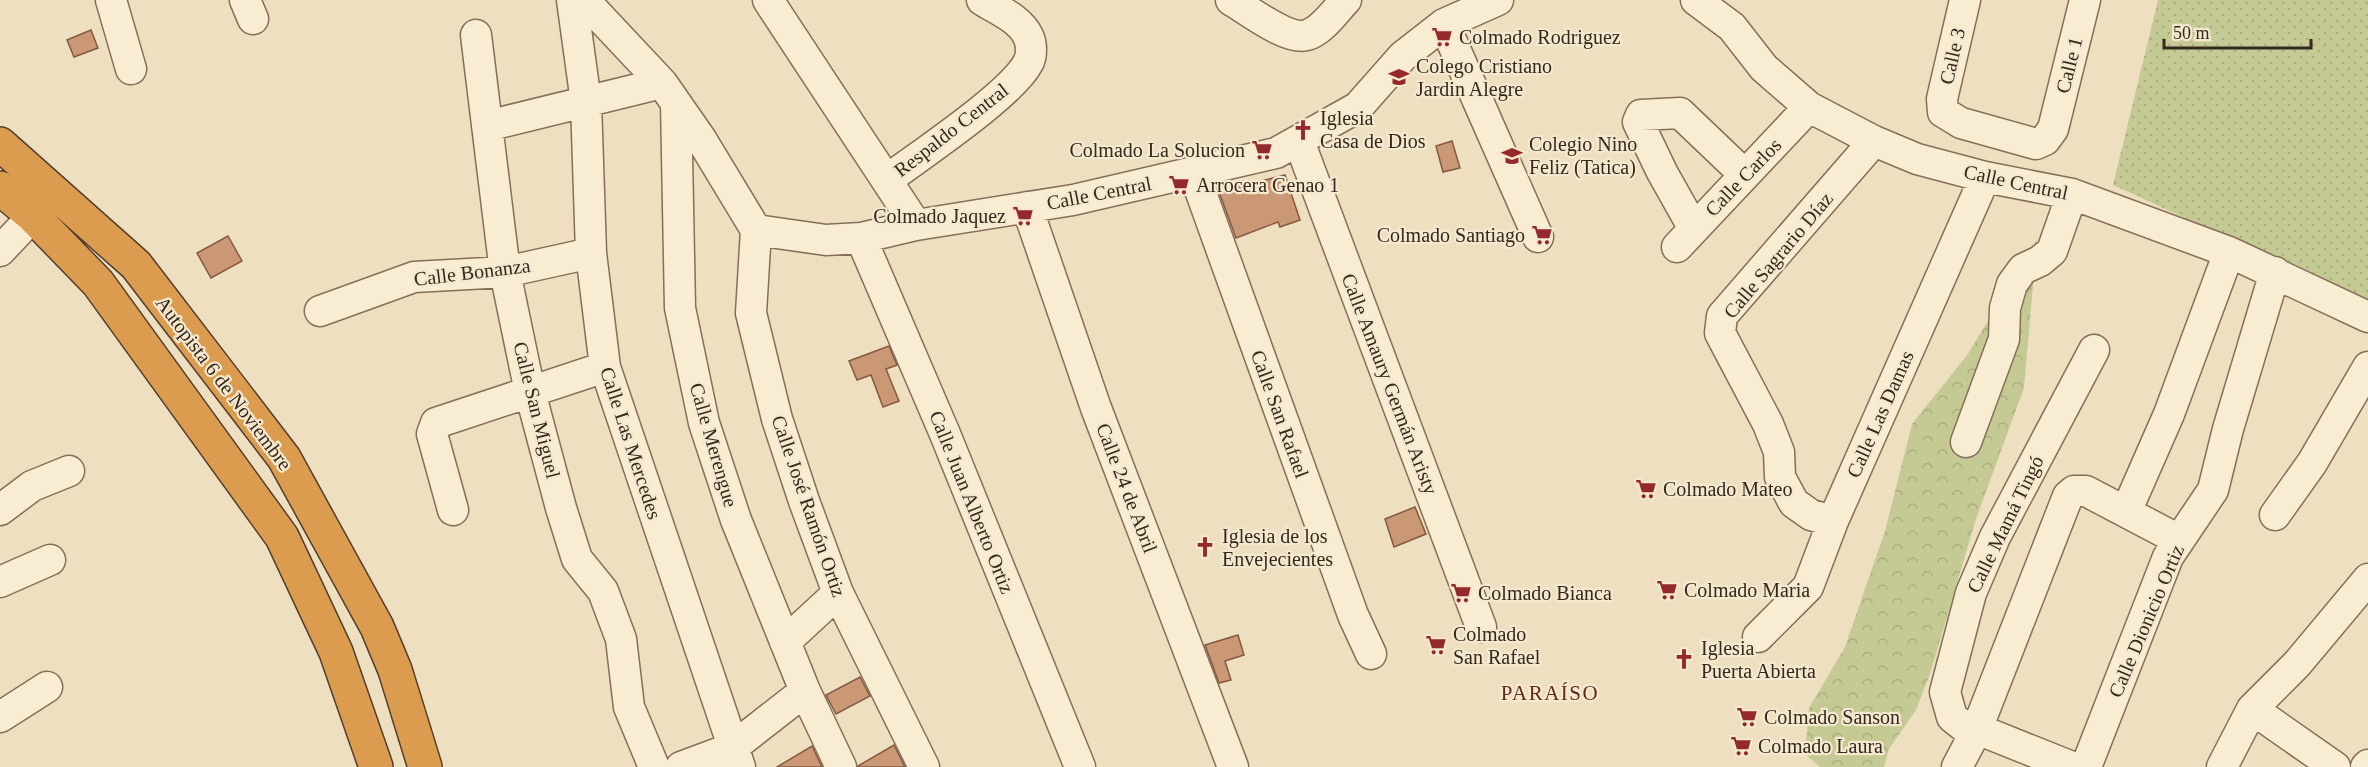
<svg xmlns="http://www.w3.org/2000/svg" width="2368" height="767" font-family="'Times New Roman',serif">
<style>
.grass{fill:url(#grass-dots)}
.forest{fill:url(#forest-crowns)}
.building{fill:#cb9876;stroke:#84593e;stroke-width:1.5}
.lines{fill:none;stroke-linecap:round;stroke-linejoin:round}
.minor-casing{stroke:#856f58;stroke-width:33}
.highway-casing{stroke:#533e2d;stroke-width:36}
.minor{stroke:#f8ecd2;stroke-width:30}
.highway{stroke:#dc9c50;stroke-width:33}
.labels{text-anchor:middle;stroke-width:4.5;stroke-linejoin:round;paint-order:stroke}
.poi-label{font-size:20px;fill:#35281c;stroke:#f4e9cf;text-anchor:start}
.street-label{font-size:20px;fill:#35281c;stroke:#f4e9cf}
.neighbourhood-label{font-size:21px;letter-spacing:1.5px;fill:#612a1c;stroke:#f4e9cf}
</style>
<defs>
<pattern id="grass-dots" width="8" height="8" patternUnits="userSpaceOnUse" patternTransform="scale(1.5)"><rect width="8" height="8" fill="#c5ca94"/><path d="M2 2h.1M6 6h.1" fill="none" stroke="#aaae7f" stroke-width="1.8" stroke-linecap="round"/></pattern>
<pattern id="forest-crowns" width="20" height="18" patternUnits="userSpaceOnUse" patternTransform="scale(1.5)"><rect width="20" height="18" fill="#c5ca94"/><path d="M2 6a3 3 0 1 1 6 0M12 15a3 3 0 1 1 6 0" fill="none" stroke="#aaae7f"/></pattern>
</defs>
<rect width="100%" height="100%" fill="#eddfc0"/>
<path class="grass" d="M2158,0H2368V302L2113,185Z"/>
<path class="forest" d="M2037,239L2024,388L1976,519L1930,674L1916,710L1889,749L1884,767H1820L1805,754L1809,708L1845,647L1885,531L1912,424L1968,354Z"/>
<path class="building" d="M91,30L98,48L74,57L67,40Z
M1452,141L1460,168L1443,172L1436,146Z
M1285,175L1300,220L1280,227L1278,222L1236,238L1219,192Z
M228,236L242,261L211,278L197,253Z
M889,346L897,365L886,369L899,401L883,407L871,375L857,380L849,361Z
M1415,507L1426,534L1394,547L1385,519Z
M1238,635L1244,655L1225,661L1231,680L1219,683L1205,645Z
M860,677L870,696L836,714L826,695Z
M894,745L905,767H858V766Z
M812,746L822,767H777Z"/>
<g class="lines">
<g class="minor-casing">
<path id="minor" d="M111,0L131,69
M245,0L253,19
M572,0L586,102L591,253L605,367L740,767
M584,0L662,83L701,139L756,230L826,240L861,238L916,225L1073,200L1276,153L1358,107L1403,56L1444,24L1498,0
M768,0L916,225
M1231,0C1248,10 1288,41 1307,35C1322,31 1336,10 1346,0
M1696,0L1732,27L1764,68L1809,107L1874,141L1917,159L1985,177L2072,194L2229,252L2368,317
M1965,0L1942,99L1943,112L1961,123L2036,144L2045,140L2053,129L2085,0
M1444,24L1538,237
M476,35L505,272L530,392L561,508L577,559L603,591L621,639L629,707L654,767
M676,103L680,308L704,423L736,520L805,691L841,767
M487,126L662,83
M1299,141L1481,627
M1204,172L1200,190L1353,615L1371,654
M887,180C920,155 1011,95 1028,63C1032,56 1032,44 1028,36C1020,19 998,10 982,0
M1027,207L1096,408L1233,767
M1694,229L1662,172L1638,122L1641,115L1680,113L1745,175
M756,230L751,313L777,419L804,501L838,593L924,767
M861,238L945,434L1080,767
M1677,247L1809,107
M0,251L33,216
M320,311L414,277L505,272L591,253
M1966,442L2004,339L2005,308L2012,284L2023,269L2040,261L2052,251L2072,194
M0,510L32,486L69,471
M453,510L432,434L436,423L605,367
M2126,512L2169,414L2229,252
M2275,515L2312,463L2368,367
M1833,521L1811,515L1794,503L1780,477L1779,452L1768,424L1720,333L1722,316L1874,141
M0,582L50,560
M1758,637L1808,587L1833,521L1985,177
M785,642L838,593
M2252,709L2335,767
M0,717L47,687
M1977,729L2072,767
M1972,733L1952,717L1945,692L1971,593L1995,537L2094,350
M681,767L732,748L805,691
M1957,767L1977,729L2068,496L2074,491H2086L2179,540
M2086,767L2168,557L2213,490L2228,429L2275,272
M2222,767L2252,709L2297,664L2368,579
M2366,767L2368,765"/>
</g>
<g class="highway-casing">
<path id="highway" d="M0,144L136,265L284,458L377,627L395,670L425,767
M0,188L33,216L98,283L282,537L336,652L376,767"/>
</g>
<use href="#minor" class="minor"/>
<use href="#highway" class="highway"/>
</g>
<defs>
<g id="supermarket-bare" transform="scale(1.62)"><path d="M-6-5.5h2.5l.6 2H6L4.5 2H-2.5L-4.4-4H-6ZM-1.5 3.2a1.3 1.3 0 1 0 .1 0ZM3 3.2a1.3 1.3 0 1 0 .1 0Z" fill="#93292c" stroke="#f4e9cf" stroke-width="2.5" paint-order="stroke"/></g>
<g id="school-bare" transform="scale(1.62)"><path d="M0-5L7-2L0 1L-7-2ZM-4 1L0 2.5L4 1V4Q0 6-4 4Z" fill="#93292c" stroke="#f4e9cf" stroke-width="2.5" paint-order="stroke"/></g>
<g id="church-bare" transform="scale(1.62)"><path d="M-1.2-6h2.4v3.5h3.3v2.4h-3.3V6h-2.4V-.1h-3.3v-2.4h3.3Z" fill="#93292c" stroke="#f4e9cf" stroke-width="2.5" paint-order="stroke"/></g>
</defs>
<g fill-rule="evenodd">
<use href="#supermarket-bare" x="1442" y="37"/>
<use href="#school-bare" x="1399" y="77"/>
<use href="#church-bare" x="1303" y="130"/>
<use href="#supermarket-bare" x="1262" y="150"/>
<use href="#school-bare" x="1512" y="156"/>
<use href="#supermarket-bare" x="1179" y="185"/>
<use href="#supermarket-bare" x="1023" y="216"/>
<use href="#supermarket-bare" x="1542" y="235"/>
<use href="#supermarket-bare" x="1646" y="489"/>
<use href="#church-bare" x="1205" y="547"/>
<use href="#supermarket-bare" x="1667" y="590"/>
<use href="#supermarket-bare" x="1461" y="593"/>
<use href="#supermarket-bare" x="1436" y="645"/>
<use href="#church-bare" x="1684" y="659"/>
<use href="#supermarket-bare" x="1747" y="717"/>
<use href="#supermarket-bare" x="1741" y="746"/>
</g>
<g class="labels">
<g class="poi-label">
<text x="1459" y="44">Colmado Rodriguez</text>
<text x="1416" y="73">Colego Cristiano<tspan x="1416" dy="23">Jardin Alegre</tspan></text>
<text x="1320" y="125">Iglesia<tspan x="1320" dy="23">Casa de Dios</tspan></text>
<text x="1529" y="151">Colegio Nino<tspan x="1529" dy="23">Feliz (Tatica)</tspan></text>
<text x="1245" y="157" text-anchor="end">Colmado La Solucion</text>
<text x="1196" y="192">Arrocera Genao 1</text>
<text x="1006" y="223" text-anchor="end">Colmado Jaquez</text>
<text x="1525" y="242" text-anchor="end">Colmado Santiago</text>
<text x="1663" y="496">Colmado Mateo</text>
<text x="1222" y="543">Iglesia de los<tspan x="1222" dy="23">Envejecientes</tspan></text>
<text x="1684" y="597">Colmado Maria</text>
<text x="1478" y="600">Colmado Bianca</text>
<text x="1453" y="641">Colmado<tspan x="1453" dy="23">San Rafael</tspan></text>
<text x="1701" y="655">Iglesia<tspan x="1701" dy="23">Puerta Abierta</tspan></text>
<text x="1764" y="724">Colmado Sanson</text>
<text x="1758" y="753">Colmado Laura</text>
</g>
<g class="street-label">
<text transform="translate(1952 56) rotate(-77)" y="7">Calle 3</text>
<text transform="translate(2069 65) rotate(-76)" y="7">Calle 1</text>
<text transform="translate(951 130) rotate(-38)" y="7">Respaldo Central</text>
<text transform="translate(1743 177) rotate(-46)" y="7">Calle Carlos</text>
<text transform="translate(2016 182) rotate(12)" y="7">Calle Central</text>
<text transform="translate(1099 193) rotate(-11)" y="7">Calle Central</text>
<text transform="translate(1778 255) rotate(-50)" y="7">Calle Sagrario Díaz</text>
<text transform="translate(472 272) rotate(-7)" y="7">Calle Bonanza</text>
<text transform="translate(224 383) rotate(53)" y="7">Autopista 6 de Noviembre</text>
<text transform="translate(1390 384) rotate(69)" y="7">Calle Amaury Germán Aristy</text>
<text transform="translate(537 410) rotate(76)" y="7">Calle San Miguel</text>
<text transform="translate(1280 414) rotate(70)" y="7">Calle San Rafael</text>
<text transform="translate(1880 414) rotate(-66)" y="7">Calle Las Damas</text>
<text transform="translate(631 443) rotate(72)" y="7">Calle Las Mercedes</text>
<text transform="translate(714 445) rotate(74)" y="7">Calle Merengue</text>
<text transform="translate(1127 488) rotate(69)" y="7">Calle 24 de Abril</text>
<text transform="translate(972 502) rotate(68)" y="7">Calle Juan Alberto Ortiz</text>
<text transform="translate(809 506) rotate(71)" y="7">Calle José Ramón Ortiz</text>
<text transform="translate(2005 524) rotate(-64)" y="7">Calle Mamá Tingó</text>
<text transform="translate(2146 621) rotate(-67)" y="7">Calle Dionicio Ortiz</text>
</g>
<g class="neighbourhood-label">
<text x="1550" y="700">PARAÍSO</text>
</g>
</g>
<path d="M2164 39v9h147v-9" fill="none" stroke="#35281c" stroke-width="3"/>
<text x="2173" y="39" font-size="18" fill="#35281c" stroke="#f4e9cf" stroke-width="4.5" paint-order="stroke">50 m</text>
</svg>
